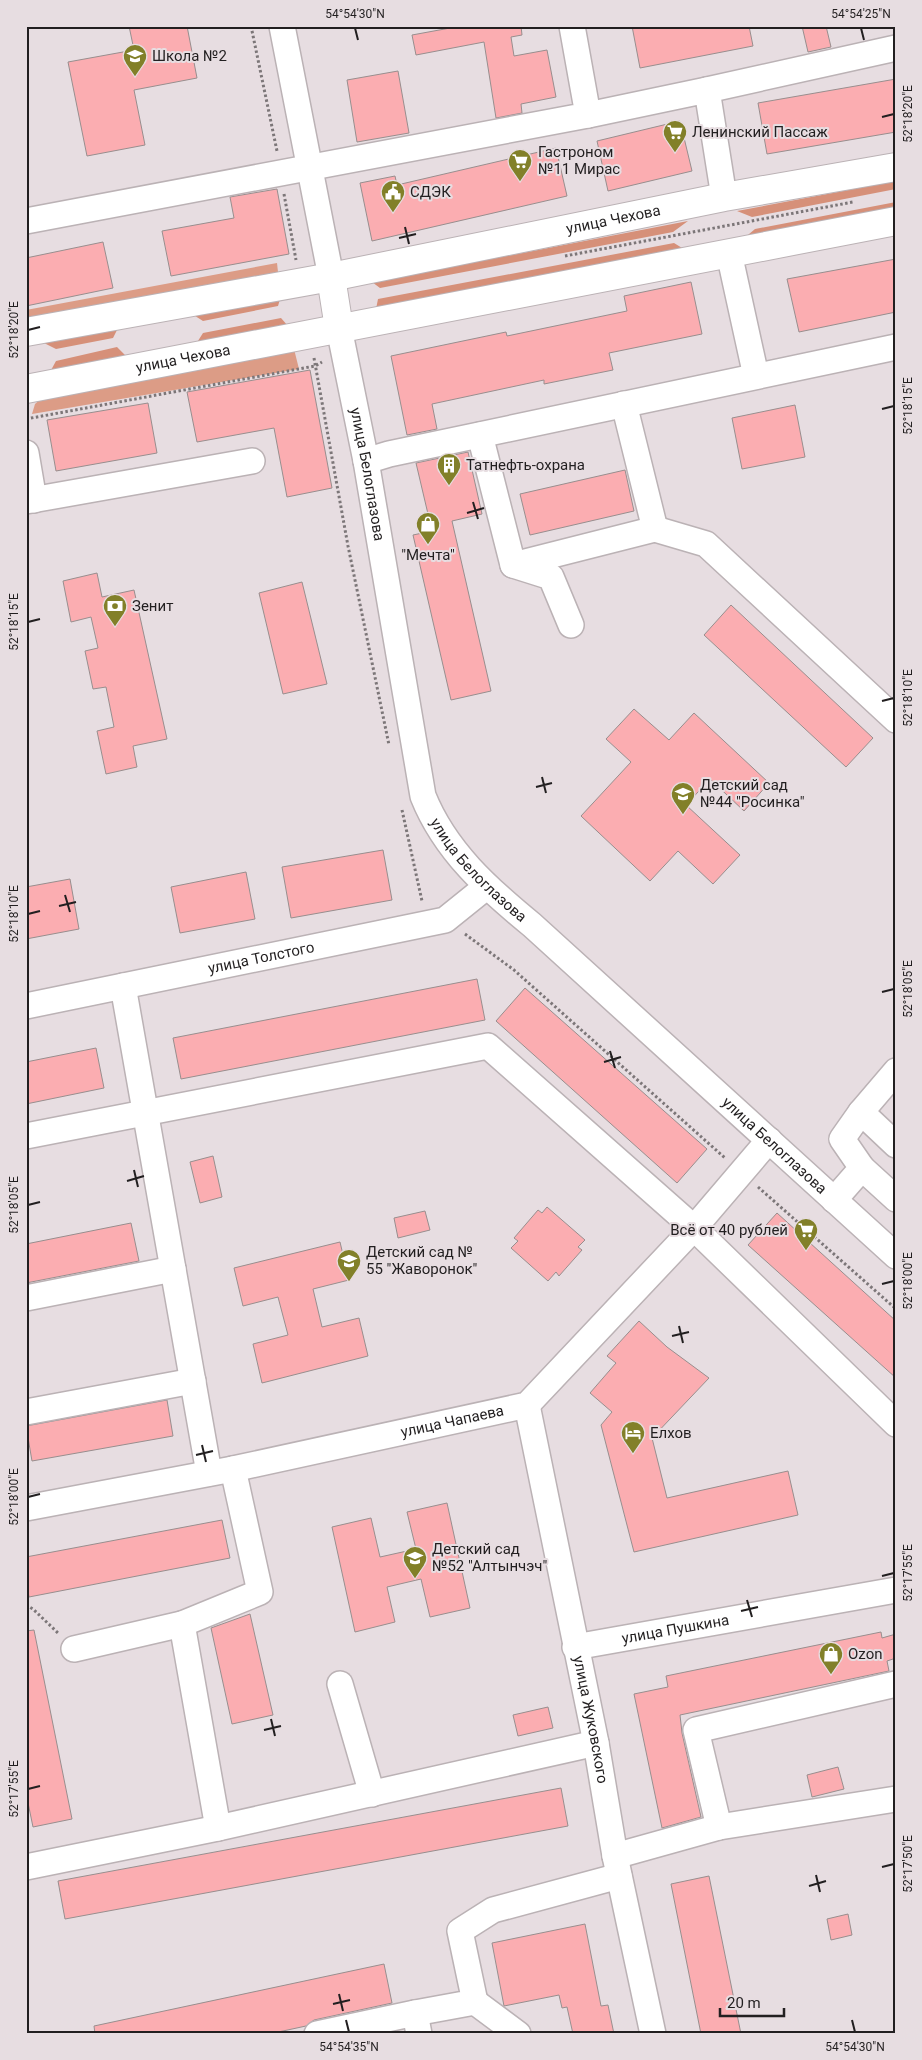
<svg xmlns="http://www.w3.org/2000/svg" width="922" height="2060" font-family="Roboto,sans-serif">
<style>
.green{fill:#dc9c86}
.forest{fill:#d69079}
.building{fill:#fbadb1;stroke:#988e8e}
.lines{fill:none;stroke-linecap:round;stroke-linejoin:round}
.minor-casing{stroke:#bbb2b5;stroke-width:28}
.major-casing{stroke:#bbb2b5;stroke-width:30}
.path{stroke:#7c7678;stroke-width:3;stroke-dasharray:2.5 2.5;stroke-linecap:butt}
.minor{stroke:#fff;stroke-width:25}
.major{stroke:#fff;stroke-width:28}
.ticks{fill:none;stroke:#221f20;stroke-width:2}
.labels{text-anchor:middle;stroke-width:4;stroke-linejoin:round;paint-order:stroke}
.poi-label{font-size:15px;fill:#221f20;stroke:#e7dde1;text-anchor:start}
.street-label{font-size:15px;fill:#221f20;stroke:#e7dde1}
.neatline{fill:none;stroke:#221f20;stroke-width:2}
.ticks-label{font-size:12px;text-anchor:middle;fill:#221f20}
</style>
<rect width="100%" height="100%" fill="#e7dde1"/>
<path class="green" d="M277,263L278,272L26,319V310Z
M294,349L299,369L32,414L35,404L44,396Z"/>
<path class="forest" d="M896,181V189L752,217L737,211Z
M896,202V211L742,240L755,229Z
M688,221L673,232L380,288L372,282Z
M674,243L687,251L376,309L378,299Z
M281,296L278,306L203,321L192,314Z
M281,318L288,326L196,344L203,333Z
M118,328L113,338L56,349L44,343Z
M117,347L127,357L50,372L56,361Z"/>
<path class="building" d="M129,26H187L197,78L134,90L145,145L87,156L68,62L134,50Z
M461,26H521L522,35L511,37L514,56L547,50L556,97L521,104L522,113L496,118L484,42L416,55L412,35Z
M632,26H749L753,46L640,68Z
M802,26H826L831,47L808,52Z
M398,71L409,133L357,142L347,80Z
M896,79V132L767,154L758,103Z
M680,121L692,171L608,191L597,141Z
M556,148L567,196L372,241L360,183L395,176L397,185Z
M277,189L289,254L171,276L162,231L234,218L230,197Z
M103,242L113,288L26,306V258Z
M896,259V312L799,332L787,279Z
M691,282L702,334L609,353L613,370L544,384V380L432,404L437,429L407,435L391,356L506,332L507,336L627,311L624,296Z
M310,370L332,488L287,497L274,428L197,442L187,392Z
M148,403L157,453L56,471L47,420Z
M795,405L805,457L742,469L732,418Z
M468,452L482,514L452,521L491,691L451,700L413,535L432,531L416,463Z
M625,470L634,511L530,535L520,494Z
M97,573L102,597L134,590L167,739L133,746L137,767L106,774L97,731L114,727L106,687L93,689L85,651L98,648L91,617L71,622L63,581Z
M302,582L327,684L283,694L259,593Z
M731,605L873,738L846,767L704,635Z
M634,709L669,740L694,713L769,783L744,811L710,779L686,805L740,855L713,884L678,851L650,881L581,816L631,762L606,739Z
M383,850L392,900L291,918L282,867Z
M246,872L255,919L180,933L171,887Z
M70,879L79,929L26,939V887Z
M477,979L485,1020L181,1079L173,1038Z
M525,988L707,1149L677,1183L496,1021Z
M96,1048L104,1088L26,1104V1062Z
M213,1156L222,1197L200,1203L190,1162Z
M547,1207L585,1240L578,1247L582,1250L559,1276L556,1272L548,1281L511,1248L518,1241L514,1238L538,1210L542,1213Z
M425,1211L430,1230L398,1238L394,1218Z
M777,1213L896,1321V1378L748,1245Z
M131,1223L139,1261L26,1283V1244Z
M340,1242L349,1280L313,1289L322,1327L359,1318L368,1356L262,1383L253,1344L288,1335L278,1297L243,1306L234,1268Z
M639,1321L667,1347L709,1378L652,1438L667,1498L788,1471L798,1515L634,1552L601,1425L612,1412L590,1393L616,1363L607,1356Z
M167,1400L173,1436L32,1461L26,1426Z
M447,1503L470,1608L430,1617L421,1579L387,1587L395,1622L355,1632L332,1527L371,1518L380,1557L416,1549L407,1512Z
M222,1520L230,1558L29,1597L26,1581V1557Z
M250,1614L273,1715L232,1724L211,1628Z
M34,1630L72,1819L33,1827L26,1793V1631Z
M881,1632L882,1638L896,1634V1658L887,1661L889,1671L680,1715L682,1733L701,1817L662,1828L634,1694L668,1687L666,1676Z
M548,1707L553,1728L518,1736L513,1715Z
M838,1767L844,1789L812,1797L807,1775Z
M561,1788L568,1826L65,1919L58,1881Z
M709,1876L741,2034H701L671,1884Z
M848,1914L852,1935L831,1940L827,1919Z
M585,1924L601,2006L608,2005L614,2034H573L567,2007L562,2008L559,1995L504,2006L492,1943Z
M384,1964L392,2003L314,2020L306,2026L269,2034H95L94,2026Z"/>
<g class="lines">
<g class="minor-casing">
<g id="minor">
<path d="M282,26L331,277"/>
<path d="M707,90L896,48"/>
<path d="M588,115L707,90L724,197"/>
<path d="M26,221L588,115L572,26"/>
<path d="M729,253L756,376"/>
<path id="s1" d="M339,328L366,461L423,796C445,851 488,889 532,925L896,1256"/>
<path d="M624,404L655,529"/>
<path d="M480,435L513,565L655,529L706,544L896,720"/>
<path d="M26,453L34,500"/>
<path d="M366,461L389,454L896,347"/>
<path d="M26,501L252,461"/>
<path d="M513,565L551,577L571,625"/>
<path d="M123,986L209,1473"/>
<path id="s2" d="M26,1006L445,920L486,887"/>
<path d="M861,1112L896,1145"/>
<path d="M26,1136L488,1046L694,1228L896,1424"/>
<path d="M862,1168L896,1199"/>
<path d="M834,1200L862,1168L842,1139L861,1112L896,1071"/>
<path d="M26,1298L173,1269"/>
<path id="s3" d="M527,1405L596,1743L615,1856L653,2034"/>
<path d="M26,1412L193,1381"/>
<path id="s4" d="M26,1508L233,1469L527,1405L694,1228L769,1140"/>
<path id="s5" d="M575,1647L896,1590"/>
<path d="M74,1649L182,1624"/>
<path d="M340,1684L372,1794"/>
<path d="M719,1827L696,1730L896,1684"/>
<path d="M218,1828L182,1624L260,1592L233,1469"/>
<path d="M615,1856L719,1827L896,1799"/>
<path d="M26,1867L218,1828L596,1743"/>
<path d="M475,2002L518,2034"/>
<path d="M415,2013L475,2002L460,1931L493,1910L619,1876"/>
<path d="M317,2034L415,2013L419,2034"/>
</g>
</g>
<g class="major-casing">
<g id="major">
<path d="M331,277L339,328"/>
<path id="s6" d="M26,332L331,277L724,197L896,167"/>
<path id="s7" d="M26,389L896,221"/>
</g>
</g>
<path class="path" d="M251,26L277,151
M284,194L296,260
M565,256L853,202
M314,358L348,546L389,745
M26,419L315,366L322,362
M402,810L422,901
M465,934L514,970L725,1158
M758,1187L896,1309
M26,1605L33,1609L58,1633"/>
<use href="#minor" class="minor"/>
<use href="#major" class="major"/>
</g>
<path class="ticks" d="M355,28L358,40M861,28L864,40M882,117L894,114M405,227L409,244M399,238L416,234M28,330L40,327M882,409L894,406M473,502L478,519M467,513L484,508M28,622L40,619M882,701L894,698M542,777L546,793M536,787L552,783M65,895L70,912M59,906L76,902M28,914L40,911M882,992L894,989M610,1051L615,1068M604,1062L621,1057M134,1170L138,1187M127,1181L144,1176M28,1205L40,1202M882,1284L894,1281M679,1326L683,1343M672,1336L689,1332M202,1445L206,1462M196,1455L213,1451M28,1497L40,1494M882,1576L894,1573M747,1600L752,1617M741,1611L758,1607M271,1719L275,1736M264,1730L281,1726M28,1789L40,1786M882,1867L894,1864M816,1875L820,1892M809,1886L826,1881M339,1994L343,2011M333,2004L350,2000M346,2020L349,2032M852,2020L855,2032"/>
<defs>
<g id="school-pin" transform="scale(1.25)"><path d="M0 17L-7.5 6A9.5 9.5 0 1 1 7.5 6Z" fill="#828029" stroke="#e7dde1"/><path d="M0-5L7-2L0 1L-7-2ZM-4 1L0 2.5L4 1V4Q0 6-4 4Z" fill="#fff"/></g>
<g id="supermarket-pin" transform="scale(1.25)"><path d="M0 17L-7.5 6A9.5 9.5 0 1 1 7.5 6Z" fill="#828029" stroke="#e7dde1"/><path d="M-6-5.5h2.5l.6 2H6L4.5 2H-2.5L-4.4-4H-6ZM-1.5 3.2a1.3 1.3 0 1 0 .1 0ZM3 3.2a1.3 1.3 0 1 0 .1 0Z" fill="#fff"/></g>
<g id="civic-pin" transform="scale(1.25)"><path d="M0 17L-7.5 6A9.5 9.5 0 1 1 7.5 6Z" fill="#828029" stroke="#e7dde1"/><path d="M-.6-6.5H3V-4.5H.6V-3L4-1V1h2V6H-6V1h2V-1L-.6-3ZM-1.2 2.5V6h2.4V2.5Z" fill="#fff"/></g>
<g id="building-pin" transform="scale(1.25)"><path d="M0 17L-7.5 6A9.5 9.5 0 1 1 7.5 6Z" fill="#828029" stroke="#e7dde1"/><path d="M-4-6H4V6H1V3H-1V6H-4ZM-2.5-4.3h1.7v1.8h-1.7ZM.8-4.3h1.7v1.8H.8ZM-2.5-1h1.7V.8h-1.7ZM.8-1h1.7V.8H.8Z" fill="#fff"/></g>
<g id="shop-pin" transform="scale(1.25)"><path d="M0 17L-7.5 6A9.5 9.5 0 1 1 7.5 6Z" fill="#828029" stroke="#e7dde1"/><path d="M-5-2.5h2.3a2.7 3.5 0 0 1 5.4 0H5L5.5 6h-11ZM-1.5-2.5h3a1.5 2.3 0 0 0-3 0Z" fill="#fff"/></g>
<g id="bank-pin" transform="scale(1.25)"><path d="M0 17L-7.5 6A9.5 9.5 0 1 1 7.5 6Z" fill="#828029" stroke="#e7dde1"/><path d="M-6-4H6V4H-6ZM0-2.3a2.3 2.3 0 1 0 0 4.6a2.3 2.3 0 1 0 0-4.6Z" fill="#fff"/></g>
<g id="hotel-pin" transform="scale(1.25)"><path d="M0 17L-7.5 6A9.5 9.5 0 1 1 7.5 6Z" fill="#828029" stroke="#e7dde1"/><path d="M-6-4.5h1.5V1H6V5H4.5V3h-9V5H-6ZM-4 0a1.8 1.8 0 1 1 3.6 0ZM.5 0V-2.5h3Q6-2.5 6 0Z" fill="#fff"/></g>
</defs>
<g fill-rule="evenodd">
<use href="#school-pin" x="135" y="56"/>
<use href="#supermarket-pin" x="675" y="132"/>
<use href="#supermarket-pin" x="520" y="161"/>
<use href="#civic-pin" x="393" y="192"/>
<use href="#building-pin" x="449" y="465"/>
<use href="#shop-pin" x="428" y="524"/>
<use href="#bank-pin" x="115" y="606"/>
<use href="#school-pin" x="683" y="794"/>
<use href="#supermarket-pin" x="806" y="1230"/>
<use href="#school-pin" x="349" y="1261"/>
<use href="#hotel-pin" x="633" y="1433"/>
<use href="#school-pin" x="415" y="1558"/>
<use href="#shop-pin" x="831" y="1654"/>
</g>
<g class="labels">
<g class="poi-label">
<text x="152" y="61">Школа №2</text>
<text x="692" y="137">Ленинский Пассаж</text>
<text x="538" y="157">Гастроном<tspan x="538" dy="17">№11 Мирас</tspan></text>
<text x="410" y="197">СДЭК</text>
<text x="466" y="470">Татнефть-охрана</text>
<text x="428" y="560" text-anchor="middle">"Мечта"</text>
<text x="132" y="611">Зенит</text>
<text x="700" y="790">Детский сад<tspan x="700" dy="17">№44 "Росинка"</tspan></text>
<text x="788" y="1235" text-anchor="end">Всё от 40 рублей</text>
<text x="366" y="1257">Детский сад №<tspan x="366" dy="17">55 "Жаворонок"</tspan></text>
<text x="650" y="1438">Елхов</text>
<text x="432" y="1554">Детский сад<tspan x="432" dy="17">№52 "Алтынчэч"</tspan></text>
<text x="848" y="1659">Ozon</text>
</g>
<g class="street-label">
<text dy="5" stroke="none"><textPath href="#s6" startOffset="598">улица Чехова</textPath></text>
<text dy="5" stroke="none"><textPath href="#s7" startOffset="160">улица Чехова</textPath></text>
<text dy="5" stroke="none"><textPath href="#s1" startOffset="149">улица Белоглазова</textPath></text>
<text dy="5" stroke="none"><textPath href="#s1" startOffset="569">улица Белоглазова</textPath></text>
<text dy="5" stroke="none"><textPath href="#s2" startOffset="240">улица Толстого</textPath></text>
<text dy="5" stroke="none"><textPath href="#s1" startOffset="974">улица Белоглазова</textPath></text>
<text dy="5" stroke="none"><textPath href="#s4" startOffset="435">улица Чапаева</textPath></text>
<text dy="5" stroke="none"><textPath href="#s5" startOffset="102">улица Пушкина</textPath></text>
<text dy="5" stroke="none"><textPath href="#s3" startOffset="321">улица Жуковского</textPath></text>
</g>
</g>
<rect width="922" height="2060" fill="none" stroke="#e7dde1" stroke-width="55"/>
<path d="M720 2008v8h64v-8" fill="none" stroke="#221f20" stroke-width="2.5"/>
<text x="727" y="2008" font-size="15" fill="#221f20" stroke="#e7dde1" stroke-width="4" paint-order="stroke">20 m</text>
<rect x="28" y="28" width="866" height="2004" class="neatline"/>
<g class="ticks-label">
<text x="355" y="18">54°54'30"N</text>
<text x="861" y="18">54°54'25"N</text>
<text transform="translate(908 114) rotate(-90)" y="4">52°18'20"E</text>
<text transform="translate(14 330) rotate(-90)" y="4">52°18'20"E</text>
<text transform="translate(908 406) rotate(-90)" y="4">52°18'15"E</text>
<text transform="translate(14 622) rotate(-90)" y="4">52°18'15"E</text>
<text transform="translate(908 698) rotate(-90)" y="4">52°18'10"E</text>
<text transform="translate(14 914) rotate(-90)" y="4">52°18'10"E</text>
<text transform="translate(908 989) rotate(-90)" y="4">52°18'05"E</text>
<text transform="translate(14 1205) rotate(-90)" y="4">52°18'05"E</text>
<text transform="translate(908 1281) rotate(-90)" y="4">52°18'00"E</text>
<text transform="translate(14 1497) rotate(-90)" y="4">52°18'00"E</text>
<text transform="translate(908 1573) rotate(-90)" y="4">52°17'55"E</text>
<text transform="translate(14 1789) rotate(-90)" y="4">52°17'55"E</text>
<text transform="translate(908 1864) rotate(-90)" y="4">52°17'50"E</text>
<text x="349" y="2051">54°54'35"N</text>
<text x="855" y="2051">54°54'30"N</text>
</g>
</svg>
